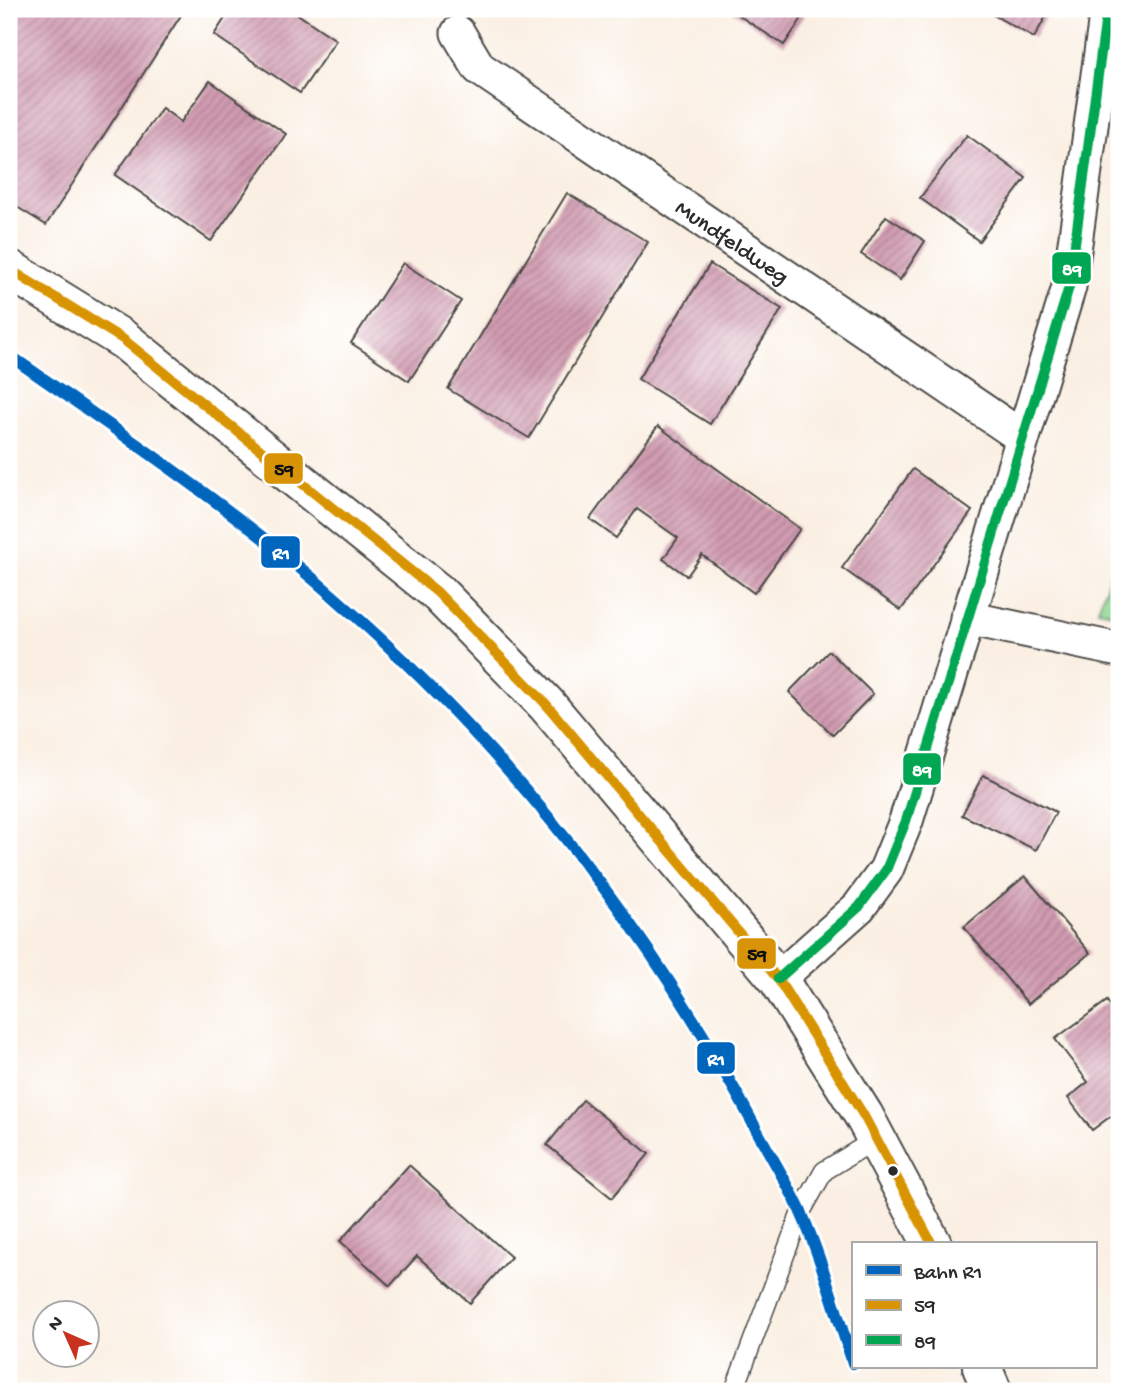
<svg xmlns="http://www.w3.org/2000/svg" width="1128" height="1400" font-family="'Gochi Hand',sans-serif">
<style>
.park{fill:url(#park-crowns);stroke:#5e815e;stroke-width:2}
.building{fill:url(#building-hatch)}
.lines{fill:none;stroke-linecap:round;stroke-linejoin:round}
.lane-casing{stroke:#4a4846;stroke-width:21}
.street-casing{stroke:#4a4846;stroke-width:37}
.primary-casing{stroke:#4a4846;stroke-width:42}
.lane{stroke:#fff;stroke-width:18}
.street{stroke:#fff;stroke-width:33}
.primary{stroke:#fff;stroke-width:38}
.bus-1-casing{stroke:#fff;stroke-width:16}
.bus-2-casing{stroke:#fff;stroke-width:16}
.bus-1{stroke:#d89406;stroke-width:10}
.bus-2{stroke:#00a651;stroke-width:10}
.rail-1-casing{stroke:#fff;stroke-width:18}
.rail-1{stroke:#0065bd;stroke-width:12}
.bus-dot{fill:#2b2b2b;stroke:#fff;stroke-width:2.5}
.labels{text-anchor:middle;stroke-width:6;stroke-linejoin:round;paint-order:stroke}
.street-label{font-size:23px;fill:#2b2b2b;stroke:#fff}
.line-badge{stroke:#fff;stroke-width:2.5}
.badge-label{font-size:19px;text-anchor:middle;font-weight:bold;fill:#fff}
.pale-badge-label{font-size:19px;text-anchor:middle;font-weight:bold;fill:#111}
</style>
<defs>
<pattern id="park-crowns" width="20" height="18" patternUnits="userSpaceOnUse" patternTransform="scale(1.75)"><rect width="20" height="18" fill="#90d792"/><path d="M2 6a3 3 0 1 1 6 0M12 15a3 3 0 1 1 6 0" fill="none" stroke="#7cb97e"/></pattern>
<pattern id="building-hatch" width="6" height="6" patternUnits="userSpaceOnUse" patternTransform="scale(1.75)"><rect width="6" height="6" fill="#d19bb1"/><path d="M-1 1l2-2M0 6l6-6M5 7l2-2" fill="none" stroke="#aa7f90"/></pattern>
</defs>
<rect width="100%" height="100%" fill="#fff"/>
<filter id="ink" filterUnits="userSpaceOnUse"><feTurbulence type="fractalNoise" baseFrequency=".0143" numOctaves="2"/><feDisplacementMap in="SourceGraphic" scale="14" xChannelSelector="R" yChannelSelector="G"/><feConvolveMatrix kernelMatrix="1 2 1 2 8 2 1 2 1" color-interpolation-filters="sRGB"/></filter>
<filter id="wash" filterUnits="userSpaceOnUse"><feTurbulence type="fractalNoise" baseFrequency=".00686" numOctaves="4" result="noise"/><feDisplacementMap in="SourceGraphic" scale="28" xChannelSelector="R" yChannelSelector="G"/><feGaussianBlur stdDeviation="1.57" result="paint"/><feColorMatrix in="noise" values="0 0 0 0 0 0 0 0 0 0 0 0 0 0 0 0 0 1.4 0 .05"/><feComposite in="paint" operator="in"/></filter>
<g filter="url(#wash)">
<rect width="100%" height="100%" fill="#faefe2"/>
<path class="park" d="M1119,548V614L1098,610Z"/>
<g id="blocks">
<path class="building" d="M9,9H185L46,225L9,202Z
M231,9H290L336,40L300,93L214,35Z
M729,9H808L784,45Z
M983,9H1050L1034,38Z
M210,81L286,134L211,241L115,175L162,108L181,122Z
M967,135L1026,178L979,241L920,198Z
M567,193L648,242L529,438L448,389Z
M886,216L925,241L900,280L861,254Z
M403,263L461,301L409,381L351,343Z
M710,264L782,309L710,424L638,379Z
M658,426L800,529L754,593L702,555L687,576L663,559L678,538L637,509L616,538L590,519Z
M913,469L972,511L901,610L842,568Z
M829,651L873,694L833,735L789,692Z
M983,775L1056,812L1036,850L962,815Z
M1025,876L1090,953L1028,1004L964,927Z
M1107,1001L1119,1017V1110L1092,1130L1068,1098L1088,1082L1055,1039Z
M583,1100L649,1154L612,1198L547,1145Z
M409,1165L511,1257L470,1303L417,1256L390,1286L340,1241Z"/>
</g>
</g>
<g filter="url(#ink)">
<use href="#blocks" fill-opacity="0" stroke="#4a4846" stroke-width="2"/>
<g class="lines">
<g class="lane-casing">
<path id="lane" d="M734,1391L801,1212L824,1171L876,1139"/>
</g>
<g class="street-casing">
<g id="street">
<path id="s1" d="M458,33L479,68L1022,437"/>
<path d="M967,618L1119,650"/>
<path d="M778,979L859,907L886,870L906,821L1069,287L1107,9"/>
</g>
</g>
<g class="primary-casing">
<path id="primary" d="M9,269L124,340L437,592L546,704L778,979L864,1116L932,1244
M982,1367L992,1391"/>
</g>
<use href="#lane" class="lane"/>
<use href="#street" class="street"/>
<use href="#primary" class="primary"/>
<g class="bus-1-casing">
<path id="bus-1" d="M9,269L124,340L437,592L546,704L778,979L864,1116L932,1244"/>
</g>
<g class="bus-2-casing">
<path id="bus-2" d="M778,979L859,907L886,870L906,821L1069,287L1107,9"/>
</g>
<use href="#bus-1" class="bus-1"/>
<use href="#bus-2" class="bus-2"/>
<g class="rail-1-casing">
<path id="rail-1" d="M9,355C119,432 233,508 334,597C506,747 648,926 755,1127C770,1155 787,1182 800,1210C822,1259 836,1313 853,1363"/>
</g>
<use href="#rail-1" class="rail-1"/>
</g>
</g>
<circle class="bus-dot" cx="893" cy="1171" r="6"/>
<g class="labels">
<g class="street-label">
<text dy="8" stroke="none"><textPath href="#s1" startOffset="348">Mundfeldweg</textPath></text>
</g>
</g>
<g class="line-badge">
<rect x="1051" y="251" width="41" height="34" rx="7" fill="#00a651"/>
<rect x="263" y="452" width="41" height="33" rx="7" fill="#d89406"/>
<rect x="260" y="535" width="41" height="34" rx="7" fill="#0065bd"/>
<rect x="902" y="752" width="40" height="34" rx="7" fill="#00a651"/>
<rect x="736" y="937" width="41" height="33" rx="7" fill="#d89406"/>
<rect x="696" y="1041" width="40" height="34" rx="7" fill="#0065bd"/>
</g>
<g class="badge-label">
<text x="1072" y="275">89</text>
<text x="281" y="559">R1</text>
<text x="922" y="776">89</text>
<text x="716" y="1065">R1</text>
</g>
<g class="pale-badge-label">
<text x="284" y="475">59</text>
<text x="757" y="960">59</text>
</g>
<rect width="1128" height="1400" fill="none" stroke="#fff" stroke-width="35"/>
<rect x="852" y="1242" width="245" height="126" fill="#ffffff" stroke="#aaaaaa" stroke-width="2"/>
<rect x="866" y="1265" width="35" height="10" fill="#0065bd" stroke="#aaaaaa" stroke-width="2"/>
<text x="914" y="1278" font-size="21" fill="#2b2b2b">Bahn R1</text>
<rect x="866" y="1300" width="35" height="10" fill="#d89406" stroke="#aaaaaa" stroke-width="2"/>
<text x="914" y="1312" font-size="21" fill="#2b2b2b">59</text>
<rect x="866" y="1335" width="35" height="10" fill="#00a651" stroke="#aaaaaa" stroke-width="2"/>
<text x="914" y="1348" font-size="21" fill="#2b2b2b">89</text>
<g transform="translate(66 1334) rotate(315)"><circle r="33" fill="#ffffff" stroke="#aaaaaa" stroke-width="2"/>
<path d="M0-5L12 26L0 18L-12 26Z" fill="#c8321e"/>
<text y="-10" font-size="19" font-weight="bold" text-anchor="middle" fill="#2b2b2b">N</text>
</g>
</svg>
